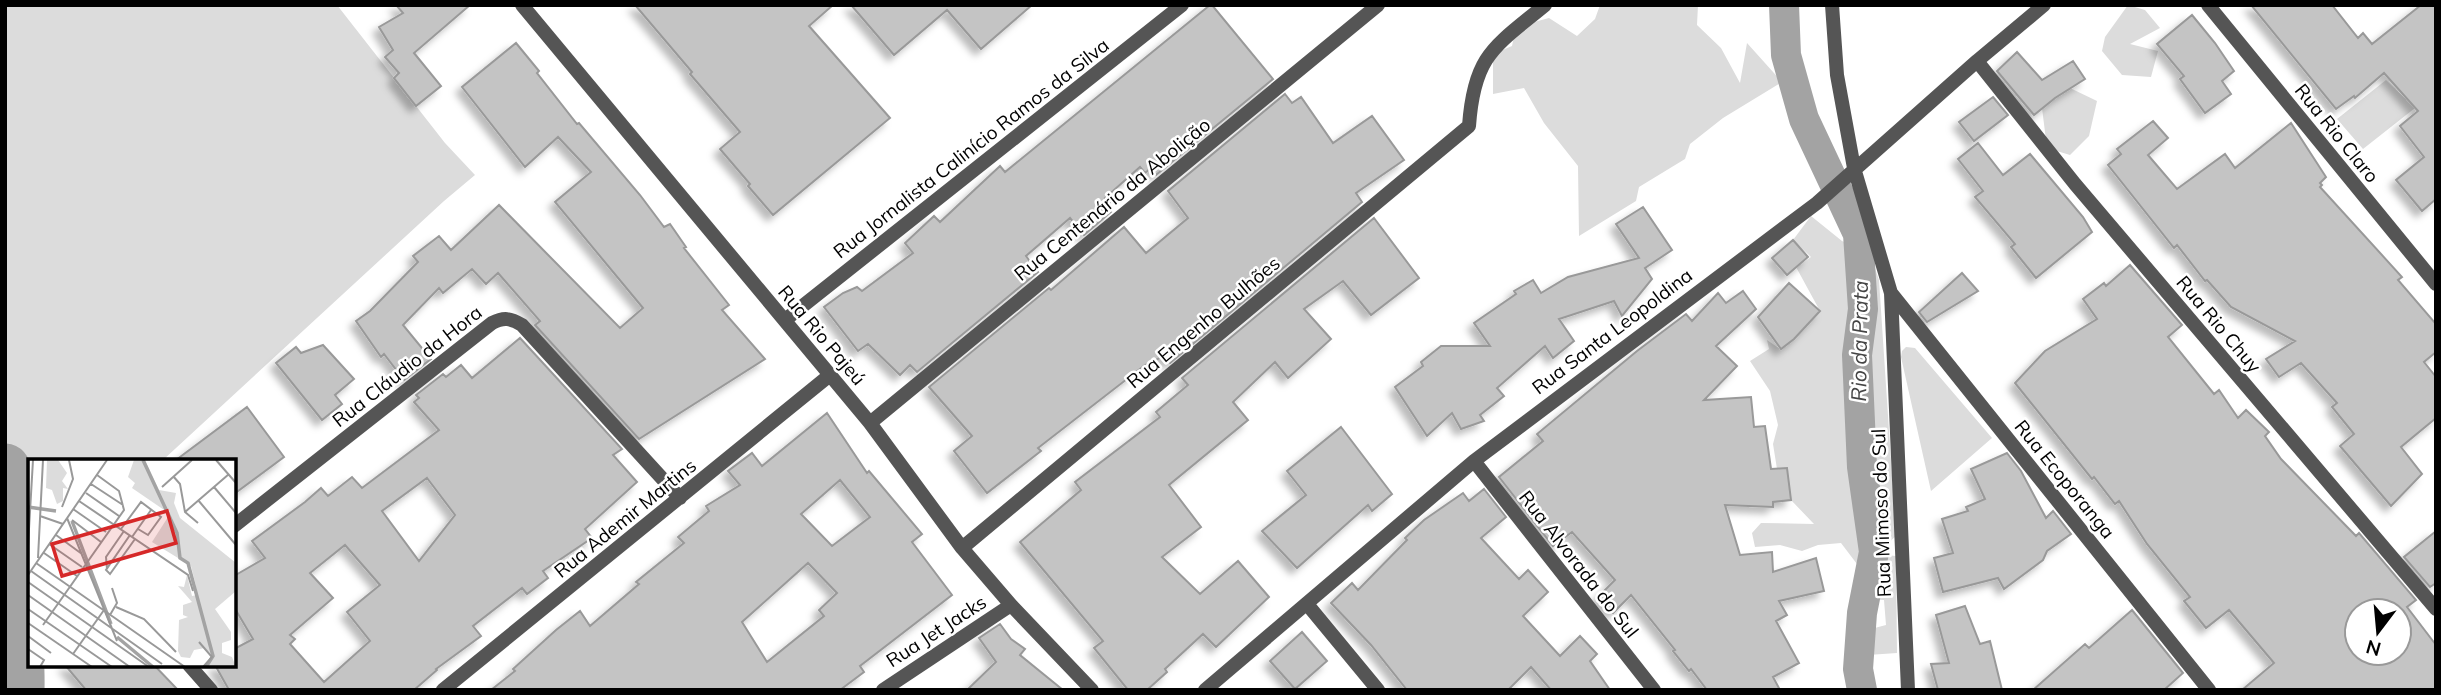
<svg xmlns="http://www.w3.org/2000/svg" width="2441" height="695" font-family="Mulish,sans-serif">
<style>
.green{fill:#dcdcdc}
.lines{fill:none;stroke-linecap:round;stroke-linejoin:round}
.canal{stroke:#a3a3a3;stroke-width:30}
.river{stroke:#a3a3a3;stroke-width:51}
.building{fill:#c4c4c4;stroke:#999;stroke-width:2;fill-rule:evenodd;filter:url(#shadow)}
.minor{stroke:#555;stroke-width:14}
.labels{text-anchor:middle;stroke-width:5;stroke-linejoin:round;paint-order:stroke}
.street-label{font-size:19px;fill:#000;stroke:#fff}
.water-label{font-size:21px;font-style:italic;fill:#444;stroke:#fff}
.inset-river{fill:none;stroke:#a3a3a3;stroke-width:3.5}
.inset-road{fill:none;stroke:#999;stroke-width:2}
.view{fill:#d62828;fill-opacity:0.15;stroke:#d62828;stroke-width:3.5}
.inset-edge{fill:none;stroke:#000;stroke-width:3.5}
</style>
<defs>
<filter id="shadow"><feDropShadow dx="-6" dy="6" stdDeviation="3.5" flood-color="#0004"/></filter>
</defs>
<rect width="100%" height="100%" fill="#fff"/>
<path class="green" d="M5,5H337L445,143L475,175L444,201L163,460L30,461V558L5,575Z
M1600,5H1698L1697,25L1721,48L1740,83L1747,43L1782,82L1723,118L1690,144L1685,159L1639,187L1636,201L1579,236L1578,166L1544,123L1524,88L1493,94V54L1512,46L1516,27L1549,18L1577,36L1595,19Z
M2128,5L2145,10L2160,28L2130,44L2158,51L2151,77L2122,75L2102,51L2105,37Z
M2386,80L2415,108L2363,149L2337,119Z
M2070,88L2097,101L2089,136L2070,155L2047,148L2042,108Z
M1811,216L1842,241L1870,254L1879,280L1896,536L1886,545L1885,555L1896,556L1897,653L1868,655L1867,630L1886,625L1884,600L1857,599L1860,568L1841,543L1818,545L1802,551L1780,545L1755,547L1752,533L1761,523L1814,524L1791,500L1787,468L1777,469L1773,444L1778,425L1770,391L1750,361L1769,349L1767,340L1780,349L1791,341L1820,311L1796,267L1811,257L1793,240Z
M1906,347L1915,348L1992,438L1931,491L1901,357L1902,351Z"/>
<g class="lines">
<path class="canal" d="M1784,5L1786,55L1804,119L1858,234L1863,309L1857,355L1862,467L1874,552L1862,613L1858,669L1862,690"/>
<path class="river" d="M5,469C17,503 11,540 13,576C15,614 20,652 19,690"/>
</g>
<path class="building" d="M396,5H470L414,53L441,86L416,106L394,78L399,73L385,57L393,50L379,27L403,13Z
M635,5H833L809,26L890,118L773,215L748,186L750,184L720,149L740,132L690,74L692,72Z
M851,5H1032L981,49L947,10L894,55Z
M1210,5H1212L1273,79L1156,175L1151,168L1145,173L1140,167L1105,198L1110,203L1106,206L1111,212L1084,235L1070,218L1026,256L1038,272L917,372L910,365L900,375L868,344L858,351L824,307L843,293L857,287L862,291L913,253L905,243L934,216L940,222L1000,166L1005,172Z
M2251,5H2332L2358,38L2363,33L2372,44L2421,5H2436V199L2422,211L2396,180L2424,157L2400,126L2418,111L2384,73L2355,98L2354,96L2336,109Z
M2192,15L2215,43L2234,71L2222,81L2231,94L2205,113L2180,79L2184,76L2157,44Z
M516,43L539,71L537,73L577,124L579,123L640,195L664,227L670,224L686,247L684,248L729,305L722,310L765,359L639,439L535,325L540,321L498,273L486,284L472,269L443,293L439,288L403,325L431,359L404,380L384,354L381,357L356,321L370,311L418,262L413,256L439,236L451,250L499,205L620,328L643,308L555,202L591,172L558,137L525,167L462,87Z
M2017,52L2042,80L2073,61L2085,79L2055,98L2034,115L1997,71Z
M1285,94L1292,103L1301,97L1333,143L1372,116L1404,160L1356,193L1362,202L1170,363L1164,356L1145,365L1038,448L1041,451L987,493L954,451L972,436L929,387L1049,288L1051,290L1124,227L1146,253L1188,218L1168,191Z
M1993,97L2008,115L1974,141L1959,122Z
M2153,121L2168,138L2148,155L2177,189L2225,154L2235,168L2291,123L2326,177L2320,183L2322,185L2320,187L2402,277L2398,280L2436,324V352L2424,362L2436,377V418L2401,447L2422,474L2391,506L2340,446L2354,434L2332,407L2337,403L2301,363L2279,377L2266,359L2295,341L2231,307L2207,280L2205,281L2177,245L2174,248L2108,165L2121,154L2117,149Z
M1978,143L2003,175L2030,154L2083,217L2092,232L2036,278L2011,247L2015,244L1975,197L1983,191L1958,159Z
M1643,207L1672,250L1645,268L1652,279L1622,316L1614,301L1559,319L1574,341L1553,358L1545,346L1497,388L1504,396L1480,415L1484,421L1461,429L1452,413L1427,436L1395,387L1423,366L1421,362L1441,346H1490L1474,323L1516,294L1514,291L1533,280L1541,293L1568,277L1639,258L1616,224Z
M1374,218L1419,278L1371,315L1343,281L1304,309L1331,339L1288,378L1275,362L1233,402L1248,420L1169,485L1201,527L1162,557L1200,594L1238,561L1269,597L1216,647L1203,634L1165,669L1167,672L1147,690H1128L1094,648L1103,641L1020,542L1081,490L1075,482L1160,417L1156,412L1188,385L1182,378Z
M1793,240L1808,257L1787,275L1772,258Z
M2130,265L2182,325L2168,337L2214,394L2219,390L2238,418L2246,410L2269,432L2265,436L2281,459L2356,536L2359,533L2416,600L2407,607L2436,645V690H2242L2274,663L2229,610L2206,628L2184,601L2190,597L2147,544L2119,501L2115,504L2094,477L2092,479L2015,383L2045,351L2097,319L2083,299L2104,283L2106,286ZM2357,611H2399V653H2357Z
M1962,273L1978,291L1927,322L1919,312Z
M1789,283L1820,311L1794,339L1781,349L1758,317Z
M1743,291L1756,309L1716,346L1737,366L1704,400L1751,397L1754,427L1765,426L1771,469L1787,468L1791,500L1773,502V507L1725,505L1740,555L1772,552L1773,572L1816,558L1824,591L1779,601L1787,615L1776,621L1799,663L1773,677L1780,690H1707L1691,669L1689,671L1673,651L1675,650L1631,595L1613,613L1597,598L1615,580L1572,532L1553,546L1499,477L1543,441L1537,434L1637,351L1686,314L1692,321L1718,293L1726,303Z
M520,338L622,449L613,455L637,482L585,529L592,538L543,571L548,578L527,594L522,588L473,626L481,636L436,669L437,670L414,690H229L215,665H234V649L253,639L234,607V576L265,558L252,541L305,502L321,488L328,496L352,477L362,488L439,430L414,402L419,398L416,395L443,374L446,377L461,365L472,378ZM427,478L455,515L419,561L382,511ZM345,545L380,585L347,612L370,641L324,682L290,644L295,639L290,635L333,598L310,573Z
M323,345L354,379L335,395L342,404L322,420L276,363L296,347L301,353Z
M247,407L284,457L234,494V460H176Z
M827,413L867,473L869,471L922,534L912,542L952,595L860,666L864,672L840,690H491L515,671L513,669L556,630L580,611L590,626L639,584L636,582L684,543L678,537L709,511L706,506L740,485L728,471L752,453L762,466ZM840,480L870,517L832,546L801,514ZM808,563L837,593L819,610L824,616L767,662L742,622Z
M1341,427L1392,494L1372,511L1368,505L1297,568L1262,531L1306,495L1287,471Z
M2007,453L2021,471L2046,518L2053,511L2071,534L2047,551L2043,560L2004,589L1998,578L1943,592L1934,558L1953,553L1942,519L1968,511L1966,507L1985,499L1971,469Z
M1484,489L1506,517L1481,538L1519,579L1528,570L1548,592L1523,616L1560,656L1580,636L1597,654L1590,661L1610,690H1551L1531,667L1508,690H1407L1371,645L1331,603L1352,583L1358,590L1407,540L1405,538L1424,520L1463,493L1469,501Z
M2436,531V583L2430,587L2404,557Z
M1965,606L1980,644L1990,641L2002,690H1938L1931,664L1949,663L1936,615Z
M2132,610L2183,673L2164,690H2033L2085,644L2089,648Z
M1000,624L1011,639L1025,649L1020,655L1063,690H967L996,662L979,638Z
M1302,632L1327,661L1295,689L1270,661Z
M65,665H154L178,690H86Z"/>
<g class="lines">
<path class="minor" d="M522,5L870,423L962,548L1011,605L1092,690
M1832,5L1837,75L1854,168L1891,293L1908,690
M2208,5L2436,284
M1977,61L2075,184L2436,609
M1891,293L2209,690
M785,320L1182,5
M870,423L1378,5
M1474,461L1654,690
M234,526L492,323C504,317 510,318 522,325L680,498
M962,548L1469,126C1474,55 1494,47 1545,5
M1307,604L1378,690
M189,665L211,690
M443,690L830,375
M883,690L1011,605
M1205,690L1474,461L1817,203L1977,61L2044,5"/>
</g>
<g class="labels">
<g class="street-label">
<text transform="translate(2337 133) rotate(51)" y="7">Rua Rio Claro</text>
<text transform="translate(971 148) rotate(-38)" y="7">Rua Jornalista Calinício Ramos da Silva</text>
<text transform="translate(1112 199) rotate(-39)" y="7">Rua Centenário da Abolição</text>
<text transform="translate(1203 322) rotate(-40)" y="7">Rua Engenho Bulhões</text>
<text transform="translate(2219 324) rotate(50)" y="7">Rua Rio Chuy</text>
<text transform="translate(1612 331) rotate(-37)" y="7">Rua Santa Leopoldina</text>
<text transform="translate(822 335) rotate(50)" y="7">Rua Rio Pajeú</text>
<text transform="translate(407 366) rotate(-38)" y="7">Rua Cláudio da Hora</text>
<text transform="translate(2065 479) rotate(51)" y="7">Rua Ecoporanga</text>
<text transform="translate(1881 513) rotate(-92)" y="7">Rua Mimoso do Sul</text>
<text transform="translate(625 518) rotate(-39)" y="7">Rua Ademir Martins</text>
<text transform="translate(1579 564) rotate(52)" y="7">Rua Alvorada do Sul</text>
<text transform="translate(936 631) rotate(-33)" y="7">Rua Jet Jacks</text>
</g>
<g class="water-label">
<text transform="translate(1860 341) rotate(-89)" y="7">Rio da Prata</text>
</g>
</g>
<g transform="translate(28 459)">
<rect width="208" height="208" fill="#fff"/>
<path d="M19,1H30L39,14L34,22L40,30L35,29V42L29,45L24,31L18,29ZM106,1H117L131,31L148,34L146,44L152,59L208,104V132L187,150L203,173V181L194,184V194L204,198L208,208H175L184,196L177,189L166,191L162,199L153,198L150,192L151,161L160,158L155,156V146L164,143L150,127L156,128L159,116L164,137L169,136L168,127L163,107L124,83L142,55L104,29L107,24L100,18Z" fill="#dcdcdc"/>
<path class="inset-river" d="M115,1L149,74L152,99L160,104L185,197L178,208M0,48L28,52M44,62L83,165M89,178L125,208"/>
<path class="inset-road" d="M188,1L208,24M145,17L152,25L157,53L170,64M63,25L95,46M134,28L164,1M186,28L208,54M58,34L91,57M170,41L208,86M51,42L160,116L165,132M34,48L45,20L41,1M45,50L78,73M157,53L201,15M12,57L35,65M39,59L89,182M44,61L73,83M93,70L113,43L133,58L120,76L110,70M28,76L54,95M102,76L78,111L82,115L107,80M104,78L123,51M21,85L54,108M0,87L5,1M16,94L49,117M10,99L15,1M8,104L157,208M79,110L78,98L96,72M3,112L134,205M0,116L79,1M0,123L121,208M0,136L102,208M88,148L116,160L148,193M0,150L84,208M82,156L89,144L84,129M0,164L64,208M15,166L96,51L91,32L69,16M0,177L23,194M171,183L184,198L175,208M0,190L16,201L12,208M45,195L76,151"/>
<path class="view" d="M139,52L148,84L34,117L24,85Z"/>
<rect width="208" height="208" class="inset-edge"/>
</g>
<rect width="2441" height="695" fill="none" stroke="#000000" stroke-width="14"/>
<g transform="translate(2378 632) rotate(196)"><circle r="33" fill="#ffffff" stroke="#999999" stroke-width="2"/>
<path d="M0-5L12 26L0 18L-12 26Z" fill="#000000"/>
<text y="-10" font-size="19" font-weight="bold" text-anchor="middle" fill="#000000">N</text>
</g>
</svg>
